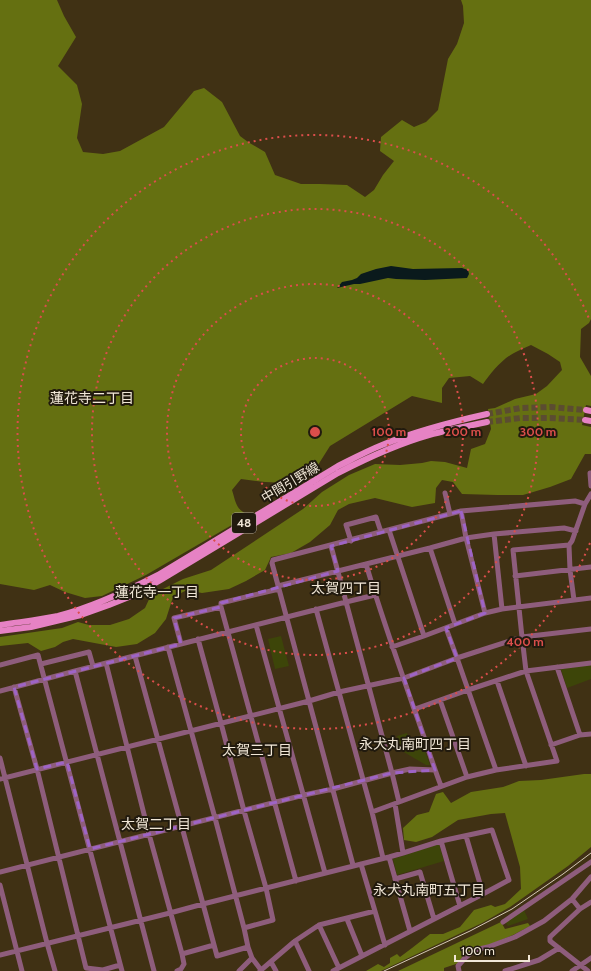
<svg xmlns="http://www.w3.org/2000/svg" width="591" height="971" font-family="Cabin,'Noto Sans JP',sans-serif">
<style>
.green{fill:#3d4509}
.forest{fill:#657011}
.water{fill:#0a1a1c}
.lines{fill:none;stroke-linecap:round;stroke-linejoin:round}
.major-tunnel{stroke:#5b4c31;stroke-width:6;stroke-dasharray:6 3;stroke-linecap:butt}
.minor{stroke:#8e5d7c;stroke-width:5}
.major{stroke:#e682c4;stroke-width:6}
.tram{stroke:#d4c9b7;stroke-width:1}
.marked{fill:none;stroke:#9e64c6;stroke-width:3;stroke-dasharray:8 5;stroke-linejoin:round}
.ring{fill:none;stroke:#db4e4b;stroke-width:2;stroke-dasharray:2 4}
.labels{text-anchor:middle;stroke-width:4;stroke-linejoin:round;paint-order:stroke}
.shield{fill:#211a0e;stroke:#b3aa9b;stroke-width:1}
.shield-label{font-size:12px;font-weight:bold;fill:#f1e7d7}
.street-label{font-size:13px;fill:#f1e7d7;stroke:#211a0e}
.neighbourhood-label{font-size:14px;fill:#f1e7d7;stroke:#211a0e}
.centre{fill:#db4e4b;stroke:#211a0e;stroke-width:2}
.ring-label{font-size:12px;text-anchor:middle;font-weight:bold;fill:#db4e4b;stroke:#211a0e;stroke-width:4;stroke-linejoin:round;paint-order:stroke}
</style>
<rect width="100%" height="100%" fill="#403114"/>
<path class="green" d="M281,636L289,666L275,669L268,639Z
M591,665V679L567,688L561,669Z
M407,733L410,742L421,739L430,765H426L402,751L397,736Z
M439,844L444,861L397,875L393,859Z
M524,910L528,919L508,926L505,922Z"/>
<path class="forest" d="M0,0H57L64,16L76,37L58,66L77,85L82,104L77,138L83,152L103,154L120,151L164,127L194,91L204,88L222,102L240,136L248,142L265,152L275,175L301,184H320L347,185L365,197L374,190L383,175L394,161L380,151L381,137L402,120L414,127L426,122L438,110L448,59L457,44L464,23L463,6L461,0H591V319L589,323L581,329L580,357L591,376V406L586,405L582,425L591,427V454H585L571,479L550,487L523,495H497L462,494L453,482L442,480L436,488L435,503L412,507L375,498L349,504L338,510L330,525L310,542L291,553L271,557L265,570L246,581L229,589L202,593L187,590L173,597L166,619L155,633L137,644L116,647L73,639L63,642L55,647L41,651L28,643L0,646V637L62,628L78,622L89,625H110L129,619L145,608L151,595L183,579L211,570L303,509L322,492L349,475L375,464L400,465L422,463L431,461L445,462L467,468L471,449L485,444L491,429L488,409L495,408L515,399L536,394L547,386L562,370L560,362L548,354L531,345C525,348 519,350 514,353C502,359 490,374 483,384L470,376L449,378L442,388V403L412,396L330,446L318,465L308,475L289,483L265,482L241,479L232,490C236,503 236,510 249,515L146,575L102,596L85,598L65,592L50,585L34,590L0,584Z
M584,774H591V847L568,866L510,907L482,923L381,971H366L378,964L384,967L390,963V958L397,954L400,957L412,948L430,934H443L460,927L474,910L491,905L495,907L505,904L521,889L520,867L505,813L491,814L458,820L432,837L416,842L404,840L403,828L417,815L429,812L436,794L443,792L451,803L471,792L503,787L519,781L541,780Z
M501,922L505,929L528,923L530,926L513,935L489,945L474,949L459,963L444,968V971H398Z"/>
<path class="water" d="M391,266L413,269L462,268L468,270L469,274L467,278L425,280L396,279L388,278L360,284H354L337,288L342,282L352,280L357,278L361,274L376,269Z"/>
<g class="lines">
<path class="major-tunnel" d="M487,414L521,408L551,407L586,410
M487,422L521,418H550L585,420"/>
<path class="minor" d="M590,473L591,486
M445,493L450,514
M461,511L466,538L485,613
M389,530L424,636
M494,534L502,609
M351,541L346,525L376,517L381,532
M331,546L392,773L399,802
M430,548L455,624
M366,564C380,612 397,659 413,706C423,732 431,760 441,786
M515,576L591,567
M278,586L430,548L466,538L494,534L564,528L576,531
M279,589L221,603V607L296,881
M574,600L570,570L569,545L572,541L585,504L591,494
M316,609L372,812L383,858
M256,625L325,873
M446,628L457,658L496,770
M198,639L221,723L244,811L266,888L273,920L244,928
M181,644L174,618L221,607
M168,647L215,818L244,928L248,947L252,958L261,970
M392,647L424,636L485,613L502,609L591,598
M135,656L203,904L217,956L248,947
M106,663L149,834L182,954L184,964L181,969L177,971
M41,664L89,652L93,666
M0,665L38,655L122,971
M557,667L580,735
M75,671L154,971
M497,681L526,766
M14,687L37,769L86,968L103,970L120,965
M0,691L75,671L346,602L375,595
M440,700L467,777
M415,709L468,690L526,671L591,663
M551,745L580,735L591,734
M0,758L47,943L55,971
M0,779L250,716L309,701L339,692L404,678L457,658L522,637L591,629
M395,804L403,853
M372,812L467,777L496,770L557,761L526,671L522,637L513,550L569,545
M466,836L483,894
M441,841L460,906
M389,857L410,931
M361,864L385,945
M353,865L272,563L273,560L461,511L575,501L585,504
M0,872L304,795L333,789L392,773L410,769L435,770
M395,879L420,872L434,919
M0,885L22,971
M572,899L580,909
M347,919L362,956
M503,922L591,862
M319,925L339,968
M295,941L309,971
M182,954L214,945
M0,955L170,913L203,904L389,857L403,853L441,841L492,830L509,880L483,894L333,971
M271,962L276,971
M239,971L252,958
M260,971L295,941L319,925L375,911
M459,971L458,966L465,958L475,950L488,947L515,937L544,921L572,899L591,877
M505,971L539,960L559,948
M572,971L591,958
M588,971L550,941V937L580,909L591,902"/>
<path class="major" d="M586,410L591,411
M585,420L591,421
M0,625C19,622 39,620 58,616C93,607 125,592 158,575L338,466C352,459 367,451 382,445C416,431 451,422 487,414
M0,631L31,627L81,615L109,605L134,595L159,581L338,473C367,458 397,444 429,435C448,430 468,426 487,422"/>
<path class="tram" d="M384,971L470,931L512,909L563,874L591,853"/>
</g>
<path class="marked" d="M461,511L485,613L446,628L457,658L404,678L435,770L392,773L90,849L67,762L37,769L14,687L181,644L174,618L221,607V603L338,571L331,546Z"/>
<g class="ring">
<circle cx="315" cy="432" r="74"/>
<circle cx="315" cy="432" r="148"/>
<circle cx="315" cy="432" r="223"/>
<path d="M590 543A297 297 0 1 1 590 321"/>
</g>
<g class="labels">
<rect class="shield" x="232" y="513" width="24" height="20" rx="3"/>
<g class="shield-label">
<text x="244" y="527">48</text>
</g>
<g class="street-label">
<text transform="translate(290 482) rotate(-31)" y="5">中間引野線</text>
</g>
<g class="neighbourhood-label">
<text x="92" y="403">蓮花寺二丁目</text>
<text x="346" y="593">太賀四丁目</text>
<text x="157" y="597">蓮花寺一丁目</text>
<text x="415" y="749">永犬丸南町四丁目</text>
<text x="257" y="755">太賀三丁目</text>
<text x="156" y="829">太賀二丁目</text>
<text x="429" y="895">永犬丸南町五丁目</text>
</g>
</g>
<circle cx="315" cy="432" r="6" class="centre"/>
<g class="ring-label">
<text x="389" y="436">100 m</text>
<text x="463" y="436">200 m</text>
<text x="538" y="436">300 m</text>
<text x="525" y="646">400 m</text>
</g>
<path d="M455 955v6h74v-6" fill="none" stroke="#f1e7d7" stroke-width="2"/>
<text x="461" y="955" font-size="12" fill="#f1e7d7" stroke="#211a0e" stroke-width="3" paint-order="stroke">100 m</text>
</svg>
